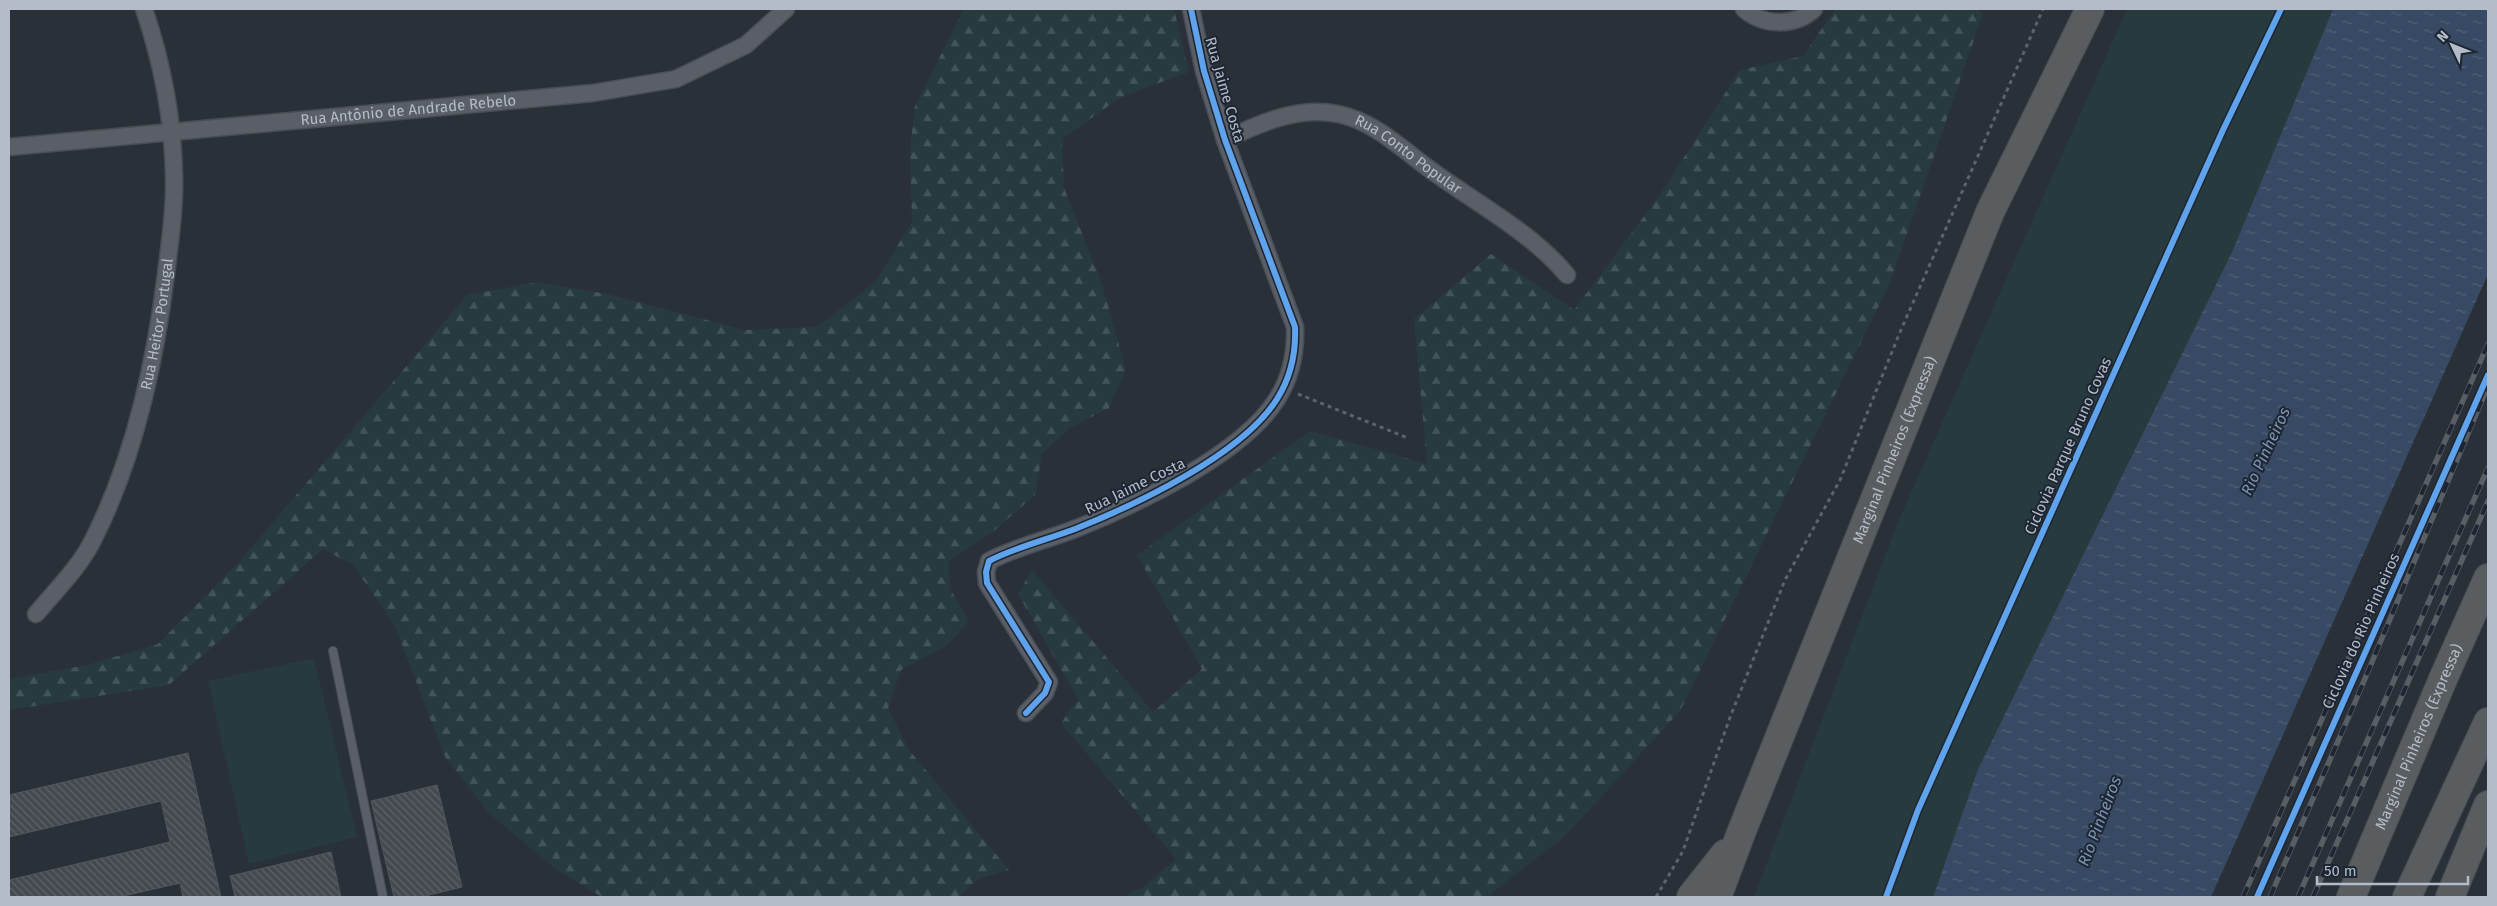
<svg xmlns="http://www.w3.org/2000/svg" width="2497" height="906" font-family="'Fira Sans',sans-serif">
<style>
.green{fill:#273a3e}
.forest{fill:url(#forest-firs)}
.water{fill:url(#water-ripples)}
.building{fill:url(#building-back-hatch);stroke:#52575f}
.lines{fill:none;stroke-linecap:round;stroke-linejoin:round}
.lane-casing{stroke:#484c53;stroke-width:10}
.street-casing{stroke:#484c53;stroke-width:19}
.highway-casing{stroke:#474c53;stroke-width:30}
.path{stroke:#5d636a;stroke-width:3;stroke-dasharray:4 4;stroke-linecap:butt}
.lane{stroke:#5a5e66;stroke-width:8}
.street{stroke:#5a5e66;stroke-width:16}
.highway{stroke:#5a5d60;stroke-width:28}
.rail-casing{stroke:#595d64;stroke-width:5.5}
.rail{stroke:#1d2633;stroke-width:4;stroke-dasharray:11;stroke-linecap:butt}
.cycleway-casing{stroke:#1d2633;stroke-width:9}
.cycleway{stroke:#60a3ed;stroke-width:6}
.labels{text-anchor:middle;stroke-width:4;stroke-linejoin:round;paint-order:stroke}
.street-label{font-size:15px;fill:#b4bcc9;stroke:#1d2633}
.water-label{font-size:16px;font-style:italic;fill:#7c92b1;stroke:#1d2633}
</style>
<defs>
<pattern id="forest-firs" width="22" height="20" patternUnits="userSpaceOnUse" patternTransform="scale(1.25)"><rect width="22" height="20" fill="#273a3e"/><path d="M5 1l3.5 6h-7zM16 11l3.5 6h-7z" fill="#445559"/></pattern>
<pattern id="water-ripples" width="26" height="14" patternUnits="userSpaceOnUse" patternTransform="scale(1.25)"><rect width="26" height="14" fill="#384963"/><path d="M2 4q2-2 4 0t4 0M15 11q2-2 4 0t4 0" fill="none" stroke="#526178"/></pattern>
<pattern id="building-back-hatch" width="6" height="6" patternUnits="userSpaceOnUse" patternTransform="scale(1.25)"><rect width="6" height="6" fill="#444950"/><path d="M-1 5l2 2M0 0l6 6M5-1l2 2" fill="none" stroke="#5d6168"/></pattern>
</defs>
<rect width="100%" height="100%" fill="#2a3038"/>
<path class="green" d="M2127,9H2333L2232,252L1978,769L1933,897H1754L1900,517Z
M314,658L357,837L249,864L208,681Z"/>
<path class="forest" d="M964,9H1174L1189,72L1121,97L1062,139L1064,188L1102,284L1126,370L1109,408L1070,428L1042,454L1035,495L995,530L949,561L950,589L969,621L947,645L901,670L888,708L909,750L1009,870L978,879L958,897H602L557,870L489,813L445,757L394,624L353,565L323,549L169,685L9,710V679L87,665L158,644L239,562L467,295L538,282L607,294L745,330L817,327L875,282L912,222L910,150L915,106Z
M1835,9H1976L1983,14L1890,283L1680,711L1566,835L1487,897H1122L1142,888L1176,859L1061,723L1078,699L1018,594L1032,570L1153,712L1202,669L1137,555L1310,431L1427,464L1414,319L1491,254L1574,310L1659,196L1740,70L1803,56Z"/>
<path class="water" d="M2333,9H2488V274L2211,897H1933L1978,769L2232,252Z"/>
<path class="building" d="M188,753L221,897H183L180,883L119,897H9V880L170,842L161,801L9,837V795Z
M437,785L462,887L421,897H394L371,801Z
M331,852L341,897H235L230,876Z"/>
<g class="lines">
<g class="lane-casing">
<path id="lane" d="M333,651L383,897"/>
</g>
<g class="street-casing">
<g id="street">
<path d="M1744,9C1763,26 1795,27 1814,9"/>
<path id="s1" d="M1225,140C1260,123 1298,106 1338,114C1375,121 1405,152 1435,173C1479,205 1532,233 1567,275"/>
<path id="s2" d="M9,147L593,93L676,79L746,45L786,9"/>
<path id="s3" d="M36,614C55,591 78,569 92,542C133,462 155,363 166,274C170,241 175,208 174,176C173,119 162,62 144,9"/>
<path d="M1026,713L1045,693L1049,682L987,583L986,572L989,561C1016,547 1046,540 1075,529C1135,505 1242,455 1277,399C1291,377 1296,352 1295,327L1225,140L1204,71L1191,9"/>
</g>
</g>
<g class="highway-casing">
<g id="highway">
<path d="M1691,897L1725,854"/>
<path id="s4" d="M1717,897L1741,833L1990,212L2090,9"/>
<path id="s5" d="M2351,897L2443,679L2488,578"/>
<path d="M2407,897L2488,722"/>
<path d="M2450,897L2488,805"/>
</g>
</g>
<path class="path" d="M1298,394L1408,438
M1656,897L1683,851L1729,720L1785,580L1840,480L1900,332L2043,9"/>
<use href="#lane" class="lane"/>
<use href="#street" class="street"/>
<use href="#highway" class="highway"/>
<g class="rail-casing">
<path id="rail" d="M2243,897L2488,344
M2270,897L2356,700L2488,386
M2298,897L2488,468
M2313,897L2488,501"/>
</g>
<use href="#rail" class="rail"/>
<g class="cycleway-casing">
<path id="cycleway" d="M1026,713L1045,693L1049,682L987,583L986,572L989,561C1016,547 1046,540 1075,529C1135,505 1242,455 1277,399C1291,377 1296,352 1295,327L1225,140L1204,71L1191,9
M1886,897L1918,810L2223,130L2281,9
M2257,897L2488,375"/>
</g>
<use href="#cycleway" class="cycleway"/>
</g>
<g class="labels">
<g class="street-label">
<text transform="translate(1225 90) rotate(74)" y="5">Rua Jaime Costa</text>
<text dy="5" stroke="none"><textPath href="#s2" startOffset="401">Rua Antônio de Andrade Rebelo</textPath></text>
<text dy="5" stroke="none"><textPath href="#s1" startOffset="200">Rua Conto Popular</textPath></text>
<text dy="5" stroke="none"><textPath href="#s3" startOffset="320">Rua Heitor Portugal</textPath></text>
<text transform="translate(2068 446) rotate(-66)" y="5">Ciclovia Parque Bruno Covas</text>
<text dy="5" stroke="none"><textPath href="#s4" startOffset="481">Marginal Pinheiros (Expressa)</textPath></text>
<text transform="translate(1135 486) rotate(-26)" y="5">Rua Jaime Costa</text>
<text transform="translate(2361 631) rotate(-66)" y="5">Ciclovia do Rio Pinheiros</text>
<text dy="5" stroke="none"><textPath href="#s5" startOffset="174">Marginal Pinheiros (Expressa)</textPath></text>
</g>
<g class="water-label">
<text transform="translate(2265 451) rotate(-65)" y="6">Rio Pinheiros</text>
<text transform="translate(2099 821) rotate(-69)" y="6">Rio Pinheiros</text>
</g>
</g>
<rect width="2497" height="906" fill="none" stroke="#b4bcc9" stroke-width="20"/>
<g transform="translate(2452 45) rotate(313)" stroke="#1d2633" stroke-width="4" paint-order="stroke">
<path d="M0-4L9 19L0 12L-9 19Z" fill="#b4bcc9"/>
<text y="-8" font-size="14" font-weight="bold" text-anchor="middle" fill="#b4bcc9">N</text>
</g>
<path d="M2317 876v8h151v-8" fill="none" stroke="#b4bcc9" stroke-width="2.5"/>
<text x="2324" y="876" font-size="15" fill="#b4bcc9" stroke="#1d2633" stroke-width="4" paint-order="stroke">50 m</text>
</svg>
